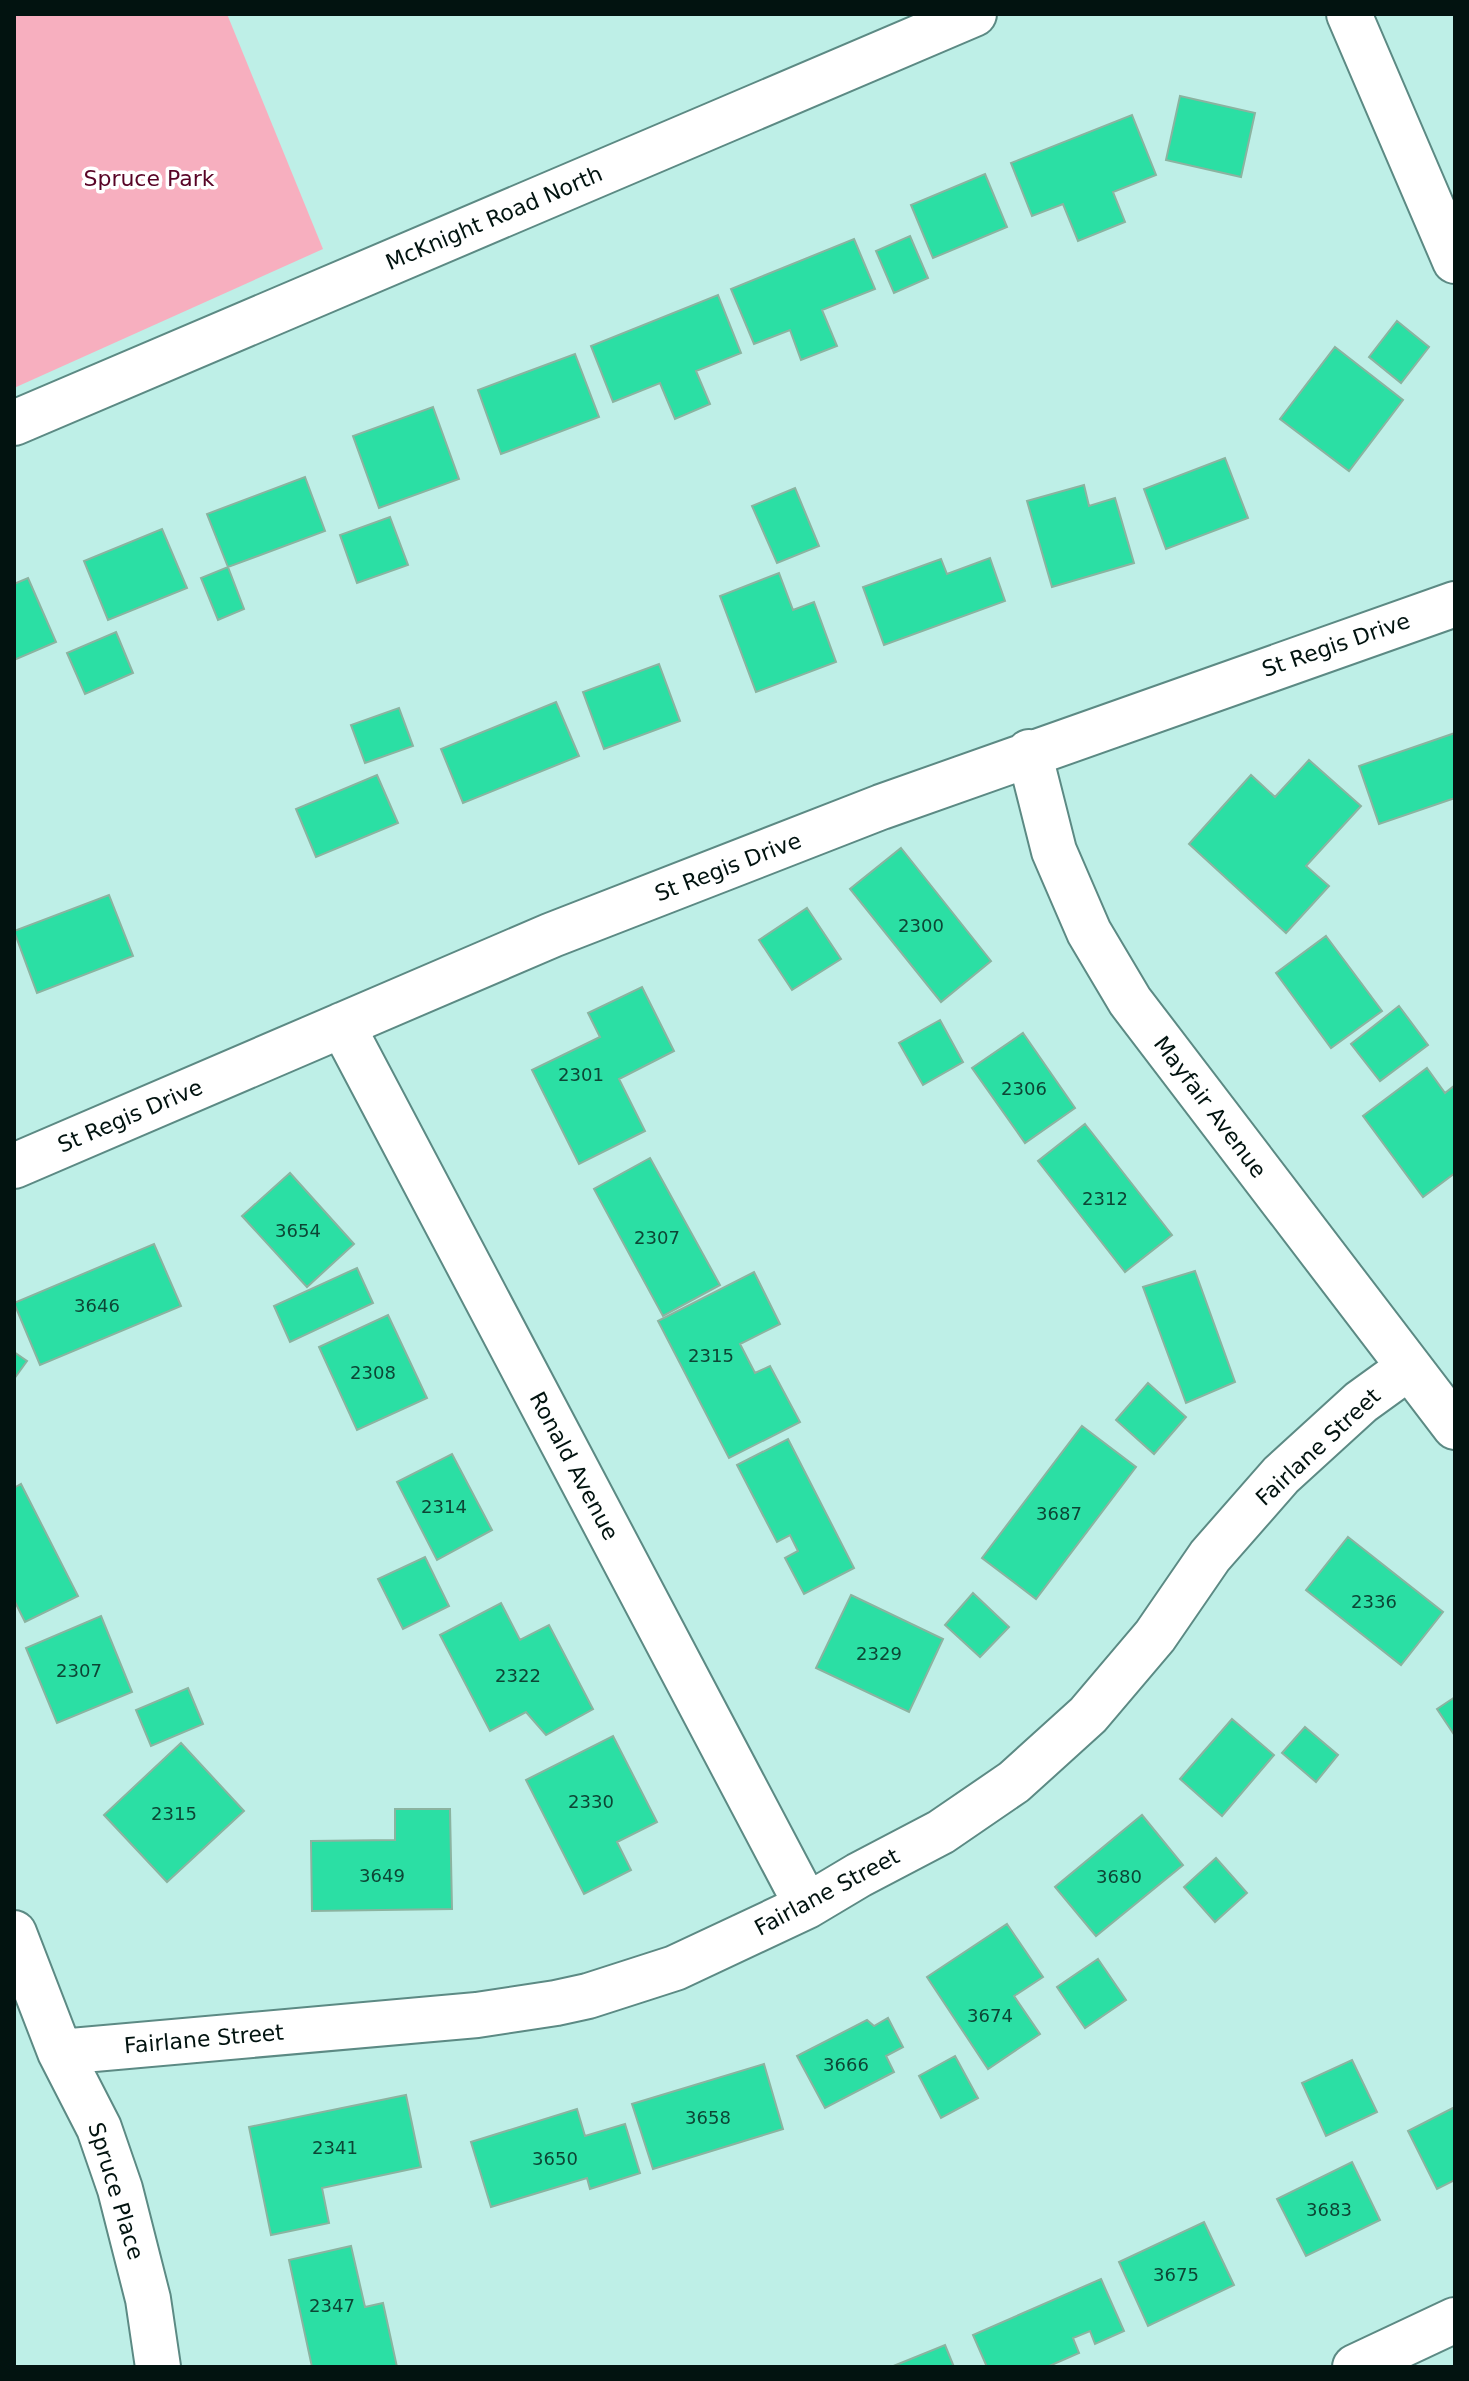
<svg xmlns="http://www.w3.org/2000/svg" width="1469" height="2381" font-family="'DejaVu Sans',sans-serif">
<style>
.green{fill:#f7afbf}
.building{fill:#2bdfa4;stroke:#8bb3a0;stroke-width:2}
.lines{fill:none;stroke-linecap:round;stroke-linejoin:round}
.street-casing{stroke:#5c8a84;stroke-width:48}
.secondary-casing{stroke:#5c8a84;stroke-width:48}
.street{stroke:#fff;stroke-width:44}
.secondary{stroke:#fff;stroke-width:44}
.labels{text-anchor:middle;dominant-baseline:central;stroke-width:7;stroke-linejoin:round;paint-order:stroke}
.number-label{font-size:18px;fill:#0c4635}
.park-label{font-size:22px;fill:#580426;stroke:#fff}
.street-label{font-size:22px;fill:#021310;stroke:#fff}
</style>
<rect width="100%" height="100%" fill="#beefe7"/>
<path class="green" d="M14,14H227L323,249L14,388Z"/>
<path class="building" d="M1180,96L1255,113L1241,177L1166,160Z
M1132,115L1156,175L1113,192L1125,222L1078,241L1063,204L1032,216L1011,163Z
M985,174L1007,227L933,258L911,205Z
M910,236L928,278L894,293L876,251Z
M854,239L875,289L822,310L837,346L801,360L790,330L754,344L731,289Z
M718,295L741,353L696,371L710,404L675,419L660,383L613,402L591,346Z
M1397,321L1429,347L1401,383L1369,357Z
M1335,347L1403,400L1349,471L1280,419Z
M575,354L599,417L501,454L478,390Z
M433,407L459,479L379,508L353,436Z
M1225,458L1248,518L1166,549L1144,489Z
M305,477L325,531L228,567L207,514Z
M1084,485L1089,506L1115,498L1134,563L1052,587L1027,501Z
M795,488L819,546L777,563L752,506Z
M390,517L408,565L357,583L340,535Z
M162,529L187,588L108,620L84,561Z
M990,558L1005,601L884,645L863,587L941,559L947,574Z
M228,567L244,609L218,620L201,578Z
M779,573L793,610L814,602L836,662L756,692L720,596Z
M28,578L56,642L14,660V584Z
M116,632L133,673L85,694L67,653Z
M659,664L680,721L604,749L583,692Z
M556,702L579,756L463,803L441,749Z
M399,708L413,746L365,763L351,725Z
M1455,733V798L1379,824L1359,766Z
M1309,760L1361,806L1306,866L1329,886L1286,933L1189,844L1251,775L1275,797Z
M377,775L398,823L316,857L296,809Z
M901,848L991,961L941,1002L850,889Z
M109,895L133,956L37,993L14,931Z
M807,908L841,959L792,990L759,940Z
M1326,936L1382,1011L1331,1048L1276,973Z
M642,987L674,1051L619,1079L645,1131L579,1164L532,1070L600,1037L588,1013Z
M1399,1006L1428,1045L1380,1081L1351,1044Z
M940,1020L963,1062L923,1085L899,1043Z
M1023,1033L1075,1108L1025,1143L972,1068Z
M1427,1068L1445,1093L1455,1085V1173L1423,1197L1363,1116Z
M1085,1124L1172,1235L1125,1272L1038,1161Z
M650,1158L720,1285L663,1316L594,1189Z
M290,1173L354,1244L307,1287L242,1216Z
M154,1244L181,1306L40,1365L14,1303Z
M357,1268L373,1303L290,1342L274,1306Z
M1195,1271L1235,1382L1186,1403L1143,1287Z
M754,1272L780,1324L740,1344L755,1373L770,1366L800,1422L729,1458L658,1321Z
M388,1315L427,1398L357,1430L319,1347Z
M14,1352L27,1361L14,1379Z
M1148,1383L1186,1417L1154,1454L1116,1420Z
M1082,1426L1136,1467L1036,1599L982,1558Z
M788,1439L854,1568L804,1594L785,1558L798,1551L790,1535L777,1542L737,1465Z
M452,1454L492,1530L437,1560L397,1482Z
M21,1484L78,1596L25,1622L14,1600V1488Z
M1348,1537L1443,1612L1401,1665L1306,1590Z
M425,1557L449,1606L403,1629L378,1579Z
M973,1593L1009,1627L980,1657L945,1625Z
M851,1595L943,1639L909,1712L816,1668Z
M501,1603L520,1640L549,1625L593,1709L546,1735L526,1712L490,1731L440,1635Z
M101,1616L132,1692L57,1723L26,1648Z
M188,1688L203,1724L151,1746L136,1710Z
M1455,1697V1736L1437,1709Z
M1232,1719L1274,1755L1222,1816L1180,1779Z
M1305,1727L1338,1755L1316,1782L1282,1753Z
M613,1736L657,1822L617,1842L631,1870L584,1894L526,1780Z
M181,1743L244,1811L167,1882L104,1815Z
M395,1809H450L452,1909L312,1911L311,1841L395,1840Z
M1142,1815L1183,1865L1096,1936L1055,1887Z
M1216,1858L1247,1893L1215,1922L1184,1887Z
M1007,1924L1043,1977L1014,1996L1040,2034L988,2069L927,1977Z
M1098,1959L1126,2000L1085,2028L1057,1987Z
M888,2018L903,2047L886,2056L894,2072L825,2108L797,2056L867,2020L874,2026Z
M955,2056L978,2098L941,2118L919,2076Z
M1352,2060L1377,2112L1326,2136L1302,2083Z
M764,2064L783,2129L653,2169L632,2104Z
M406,2095L421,2167L322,2188L329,2223L271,2235L249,2127Z
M1455,2107V2180L1437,2189L1408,2131Z
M577,2109L585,2136L625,2124L640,2173L590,2189L587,2178L491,2207L471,2142Z
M1352,2162L1380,2220L1306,2256L1277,2199Z
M1204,2222L1234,2285L1148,2326L1119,2262Z
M351,2246L365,2307L383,2303L397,2367H312L289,2260Z
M1101,2279L1124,2331L1095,2344L1090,2331L1073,2338L1079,2353L1047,2367H987L973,2335Z
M945,2345L954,2367H891Z"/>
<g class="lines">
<defs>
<path id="street" d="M1349,14L1455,261
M1029,752L1054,851L1089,932L1130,1001L1455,1427
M342,1025L807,1906
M14,1166L552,935L881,807L1455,604
M14,1933L60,2052L99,2128L120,2189L148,2299L158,2367
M60,2052L477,2015L556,2003L588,1996L675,1968L807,1906L859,1875L941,1832L1014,1782L1088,1715L1155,1636L1210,1556L1281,1475L1361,1402L1408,1368
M1355,2367L1455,2320"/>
<path id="secondary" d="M14,423L974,14"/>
</defs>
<use href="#street" class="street-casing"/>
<use href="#secondary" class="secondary-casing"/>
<use href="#street" class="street"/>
<use href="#secondary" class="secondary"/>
</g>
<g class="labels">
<g class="number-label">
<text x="921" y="925">2300</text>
<text x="581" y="1074">2301</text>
<text x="1024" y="1088">2306</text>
<text x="1105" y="1198">2312</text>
<text x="298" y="1230">3654</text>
<text x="657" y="1237">2307</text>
<text x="97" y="1305">3646</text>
<text x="711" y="1355">2315</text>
<text x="373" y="1372">2308</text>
<text x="444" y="1506">2314</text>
<text x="1059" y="1513">3687</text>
<text x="1374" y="1601">2336</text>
<text x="879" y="1653">2329</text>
<text x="79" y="1670">2307</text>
<text x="518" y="1675">2322</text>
<text x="591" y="1801">2330</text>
<text x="174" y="1813">2315</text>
<text x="382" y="1875">3649</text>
<text x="1119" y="1876">3680</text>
<text x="990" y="2015">3674</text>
<text x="846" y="2064">3666</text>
<text x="708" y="2117">3658</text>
<text x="335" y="2147">2341</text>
<text x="555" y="2158">3650</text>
<text x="1329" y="2209">3683</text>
<text x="1176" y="2274">3675</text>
<text x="332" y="2305">2347</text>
</g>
<g class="park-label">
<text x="149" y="178">Spruce Park</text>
</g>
<g class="street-label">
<text transform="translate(494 218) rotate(-23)">McKnight Road North</text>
<text transform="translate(1336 645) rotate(-19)">St Regis Drive</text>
<text transform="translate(728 867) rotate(-21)">St Regis Drive</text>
<text transform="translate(1210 1107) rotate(53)">Mayfair Avenue</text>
<text transform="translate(130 1116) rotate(-23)">St Regis Drive</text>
<text transform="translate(1318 1447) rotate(-43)">Fairlane Street</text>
<text transform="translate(574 1466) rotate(62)">Ronald Avenue</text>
<text transform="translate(827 1892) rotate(-28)">Fairlane Street</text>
<text transform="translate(204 2039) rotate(-5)">Fairlane Street</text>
<text transform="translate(116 2191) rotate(73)">Spruce Place</text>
</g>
</g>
<rect width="1469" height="2381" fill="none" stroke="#021310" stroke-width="32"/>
</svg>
